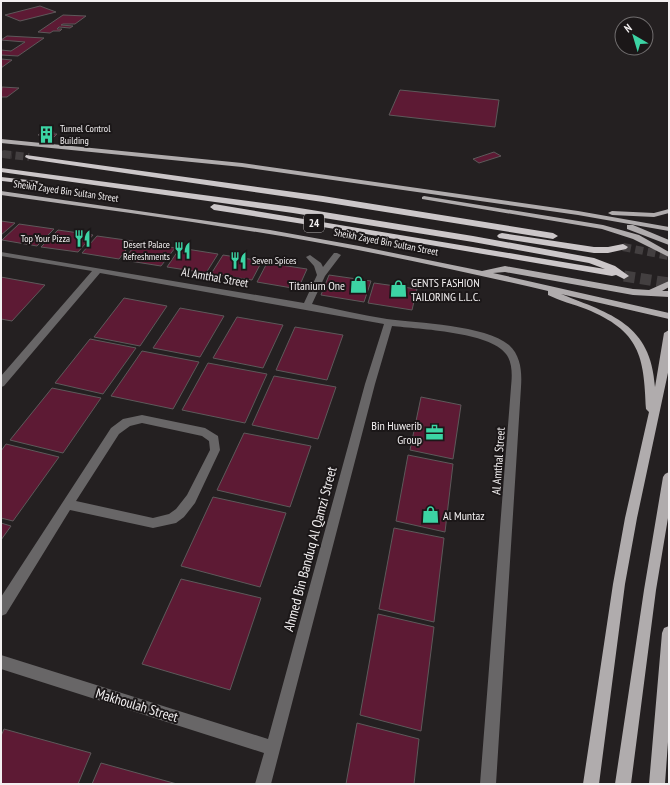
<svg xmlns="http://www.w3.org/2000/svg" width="670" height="785" font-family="'PT Sans Narrow',sans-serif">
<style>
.building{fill:#5d1a34;stroke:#5d595a}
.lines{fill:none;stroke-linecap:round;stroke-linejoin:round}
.highway-tunnel-far2{stroke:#433f40;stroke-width:7;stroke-dasharray:7 3.5;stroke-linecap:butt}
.highway-tunnel-far1{stroke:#433f40;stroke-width:8;stroke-dasharray:8 4.5;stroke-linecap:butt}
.highway-tunnel{stroke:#433f40;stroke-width:11;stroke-dasharray:11 5.5;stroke-linecap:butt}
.minor{fill:#686667;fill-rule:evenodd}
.major{fill:#b0acad;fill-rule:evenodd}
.highway{fill:#ccc7c9;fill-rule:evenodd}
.labels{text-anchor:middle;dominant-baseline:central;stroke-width:4;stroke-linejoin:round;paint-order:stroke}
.far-poi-label{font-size:10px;fill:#f3f0f1;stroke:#1b1718;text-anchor:start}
.far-street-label{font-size:10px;fill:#f3f0f1;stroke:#1b1718}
.shield{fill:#1b1718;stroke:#b2afb0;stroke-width:1}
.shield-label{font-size:11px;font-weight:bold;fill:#f3f0f1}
.street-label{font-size:12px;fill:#f3f0f1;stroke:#1b1718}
.poi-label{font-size:12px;fill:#f3f0f1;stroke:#1b1718;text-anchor:start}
.near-street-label{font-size:14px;fill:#f3f0f1;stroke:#1b1718}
</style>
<rect width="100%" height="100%" fill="#242021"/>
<path class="building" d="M40,6L56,12L20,21L5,15Z
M63,15L86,16L75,24H63L61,25L73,26L70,28L59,27L57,29H62L60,31H53L50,33L38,32Z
M7,36L44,38L18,56L1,55V50L11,51L25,42L1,40Z
M1,59L12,60L1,68Z
M2,87L19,88L7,97H1Z
M400,90L499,100L495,127L389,115Z
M43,131L54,132L53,134H57L54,137L38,135Z
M494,152L501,156L479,163L473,159Z
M1,221L15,223L1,235Z
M19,224L54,229L37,246L2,240Z
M58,230L93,235L78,252L41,247Z
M97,236L133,241L119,259L82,253Z
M138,242L175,248L161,266L123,260Z
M180,248L218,254L206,273L167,267Z
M223,255L262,261L252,280L211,274Z
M267,263L307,269L298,289L257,282Z
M329,275L371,281L364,302L321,295Z
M1,277L45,285L12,321L1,319Z
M374,283L417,289L412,310L368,303Z
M124,298L167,306L140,346L94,337Z
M180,308L224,316L200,357L153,348Z
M237,317L283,325L263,368L213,358Z
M295,327L343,335L327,380L276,370Z
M90,339L136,348L103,394L55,383Z
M142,351L199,362L173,409L111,396Z
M208,363L267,374L245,423L182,410Z
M274,376L336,387L318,439L252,425Z
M52,388L101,398L63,453L10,440Z
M421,397L461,405L453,459L410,450Z
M244,433L311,446L290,507L217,490Z
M6,444L59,457L13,521L1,518V451Z
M408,455L453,464L445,532L396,521Z
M213,497L286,513L260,587L181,566Z
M1,523L11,526L1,540Z
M394,528L444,538L434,622L379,609Z
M181,579L261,598L230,690L142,664Z
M378,614L434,627L421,731L360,715Z
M357,723L419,739L414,784H346Z
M4,729L91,753L78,784H1V736Z
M101,763L177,784H92Z"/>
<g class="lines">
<path class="highway-tunnel-far2" d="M1,154L12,155"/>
<path class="highway-tunnel-far1" d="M3,154L29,157
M623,247L669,256"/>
<path class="highway-tunnel" d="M624,276L669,283"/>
<path class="minor" d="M1,252L304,303L317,275L314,266L306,257L310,255L321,263L323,267L334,253H337L341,255L325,276L312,304C337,309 362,315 387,319C418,323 485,325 509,345C521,356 522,372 521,387L496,784H480L511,387C512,377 513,363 506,354C490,332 419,329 392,326L375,384L271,784H255L264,753L1,669V655L268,739L365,384L384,324L100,273L4,386L1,387V376L92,271L1,256Z
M142,415L205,428L218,436L220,450L195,503L184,517L176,523L153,528L70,510L6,614L1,616V597L111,428L123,419ZM142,423L202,436L209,441L210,450L187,495L176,509L169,514L153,518L76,501L119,434L130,426Z"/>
<path class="major" d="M1,139L242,163L578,211L669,227V231L578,215L242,167L1,143Z
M1,191L270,230L359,246L482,271L505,266L633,289L649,290L669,281V287L662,291H669V297L633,295L505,272L493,273L669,313V319L561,294C611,314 651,324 655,387L664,333L669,330V368L637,518L625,584L599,784H583L613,584L625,518L649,412L646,409C644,356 640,331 586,309C573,304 560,301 548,295V291C470,273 393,256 315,242C210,223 106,210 1,195Z
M424,196L603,225L639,235L669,252V257L633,239L602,229L422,199V197Z
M669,209V213L654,217L612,215L608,213L612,211L654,213Z
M627,225H633L669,240V245L627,229Z
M669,472V512L656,590L631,784H615L644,590L663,477L665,474Z
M669,626V728L665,784H649L662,633L664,628Z"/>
<path class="highway" d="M26,155L323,196L553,233L558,236L553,239L323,202L29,159L25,157Z
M1,168L293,207L473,236L594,258L615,266L629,276L624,279L616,275L612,276L348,231L214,210L210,207L214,204L605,269L589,263L473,242L293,213L1,172Z
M1,177L37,181L41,183L37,185L2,181Z
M502,233L594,247H608L623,244L628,247L626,249L608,253H594L499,238L497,236L499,234Z"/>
</g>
<defs>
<symbol id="building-bare" viewBox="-9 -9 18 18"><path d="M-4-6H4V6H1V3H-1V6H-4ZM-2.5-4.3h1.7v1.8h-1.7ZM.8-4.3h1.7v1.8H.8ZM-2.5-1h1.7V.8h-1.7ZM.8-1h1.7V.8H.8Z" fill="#3cd4a4" stroke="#1b1718" stroke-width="2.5" paint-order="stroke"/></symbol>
<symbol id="restaurant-bare" viewBox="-9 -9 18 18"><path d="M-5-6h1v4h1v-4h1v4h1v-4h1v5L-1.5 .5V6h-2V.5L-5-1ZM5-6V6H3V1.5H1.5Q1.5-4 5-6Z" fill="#3cd4a4" stroke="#1b1718" stroke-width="2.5" paint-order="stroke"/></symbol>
<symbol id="shop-bare" viewBox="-9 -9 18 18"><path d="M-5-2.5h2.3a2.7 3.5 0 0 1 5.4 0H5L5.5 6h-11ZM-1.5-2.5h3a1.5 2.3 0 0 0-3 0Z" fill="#3cd4a4" stroke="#1b1718" stroke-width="2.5" paint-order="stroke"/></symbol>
<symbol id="office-bare" viewBox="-9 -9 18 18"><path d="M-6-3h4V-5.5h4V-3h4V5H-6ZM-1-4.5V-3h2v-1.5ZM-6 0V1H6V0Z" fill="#3cd4a4" stroke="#1b1718" stroke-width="2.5" paint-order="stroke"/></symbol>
</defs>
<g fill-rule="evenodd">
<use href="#building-bare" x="34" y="122" width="25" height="25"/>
<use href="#restaurant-bare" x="70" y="226" width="25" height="25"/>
<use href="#restaurant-bare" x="170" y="238" width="25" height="25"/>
<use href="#restaurant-bare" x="226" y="248" width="25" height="25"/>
<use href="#shop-bare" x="346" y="272" width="25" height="25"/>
<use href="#shop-bare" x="386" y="276" width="25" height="25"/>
<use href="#office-bare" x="422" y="420" width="25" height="25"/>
<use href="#shop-bare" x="418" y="502" width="25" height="25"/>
</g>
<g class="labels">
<g class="far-poi-label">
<text x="60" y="128">Tunnel Control<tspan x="60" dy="12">Building</tspan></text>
<text x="70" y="238" text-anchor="end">Top Your Pizza</text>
<text x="170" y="244" text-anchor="end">Desert Palace<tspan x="170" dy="12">Refreshments</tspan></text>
<text x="252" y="260">Seven Spices</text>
</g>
<g class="far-street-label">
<text transform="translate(66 191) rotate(8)">Sheikh Zayed Bin Sultan Street</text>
<text transform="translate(386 242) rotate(11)">Sheikh Zayed Bin Sultan Street</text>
</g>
<rect class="shield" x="304" y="214" width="20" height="18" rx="3"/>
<g class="shield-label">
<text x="314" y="223">24</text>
</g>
<g class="street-label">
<text transform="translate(215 277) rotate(10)">Al Amthal Street</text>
<text transform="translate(498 461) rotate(-86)">Al Amthal Street</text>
</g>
<g class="poi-label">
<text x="411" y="282">GENTS FASHION<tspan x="411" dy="14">TAILORING L.L.C.</tspan></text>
<text x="345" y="285" text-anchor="end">Titanium One</text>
<text x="422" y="425" text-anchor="end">Bin Huwerib<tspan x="422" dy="14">Group</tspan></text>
<text x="443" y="515">Al Muntaz</text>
</g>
<g class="near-street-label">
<text transform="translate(310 549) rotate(-75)">Ahmed Bin Banduq Al Qamzi Street</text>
<text transform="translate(137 705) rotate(17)">Makhoulah Street</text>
</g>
</g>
<rect width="670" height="785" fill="none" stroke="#f3f0f1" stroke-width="4"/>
<g transform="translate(634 36) rotate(322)"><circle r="19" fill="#1b1718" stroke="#716e6f"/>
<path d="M0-3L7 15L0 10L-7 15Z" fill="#3cd4a4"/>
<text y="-6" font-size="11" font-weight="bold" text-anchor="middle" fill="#f3f0f1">N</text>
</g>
</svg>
